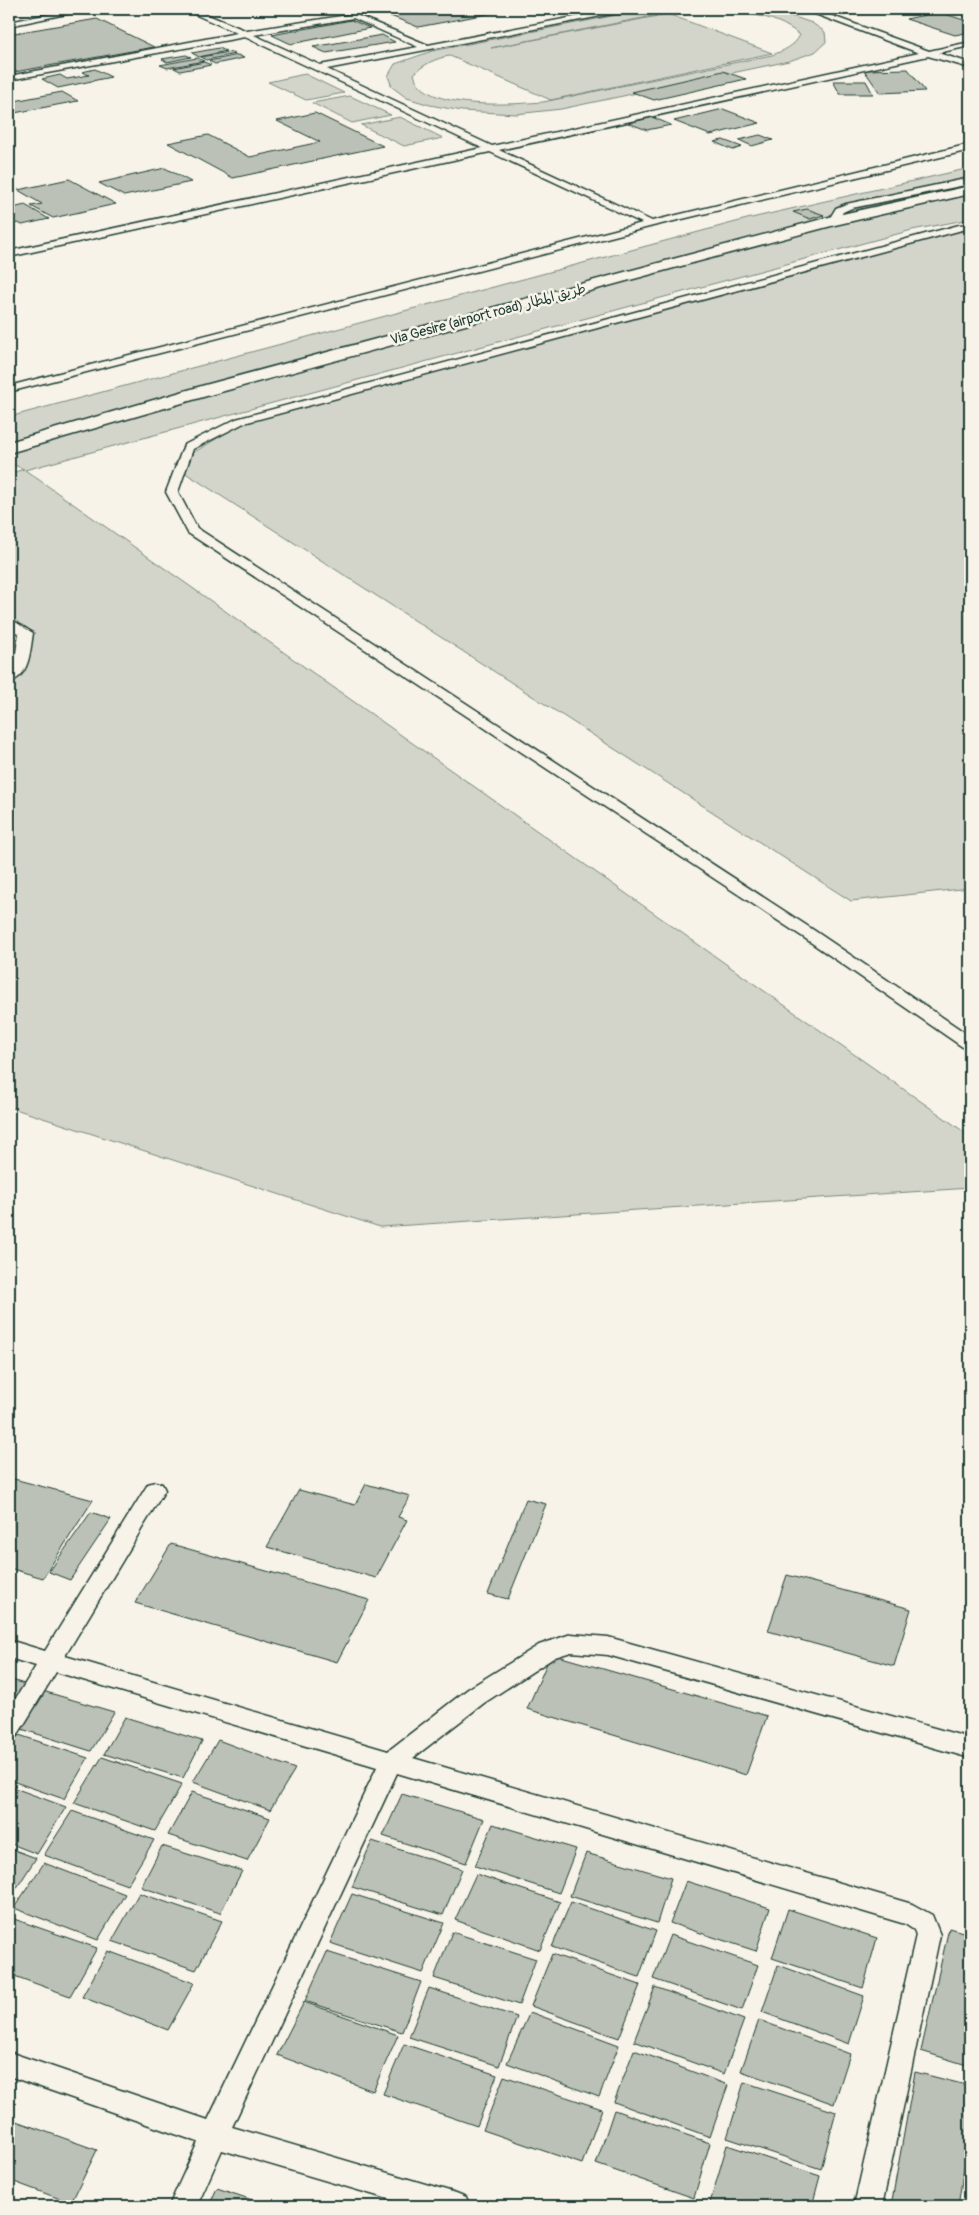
<svg xmlns="http://www.w3.org/2000/svg" width="979" height="2215" font-family="Pangolin,'Playpen Sans Arabic',sans-serif">
<style>
.green{fill:#d3d5ca;stroke:#79897f;fill-rule:evenodd}
.building{fill:#bbc1b6;stroke:#1f3d34}
.lines{fill:none;stroke-linecap:round;stroke-linejoin:round}
.service-casing{stroke:#1f3d34;stroke-width:3}
.secondary-casing{stroke:#1f3d34;stroke-width:3}
.service{fill:#f7f3e8;fill-rule:evenodd}
.secondary{fill:#f7f3e8;fill-rule:evenodd}
.labels{text-anchor:middle;dominant-baseline:central;stroke-width:5;stroke-linejoin:round;paint-order:stroke}
.far-street-label{font-size:14px;fill:#1f3d34;stroke:#f7f3e8}
</style>
<rect width="100%" height="100%" fill="#f7f3e8"/>
<filter id="ink" filterUnits="userSpaceOnUse"><feTurbulence type="fractalNoise" baseFrequency=".02" numOctaves="2"/><feDisplacementMap in="SourceGraphic" scale="10" xChannelSelector="R" yChannelSelector="G"/><feConvolveMatrix kernelMatrix="1 2 1 2 8 2 1 2 1" color-interpolation-filters="sRGB"/></filter>
<g filter="url(#ink)">
<path class="green" d="M648,9H771L812,23L825,32L826,42L815,52L789,61L561,109L516,114L462,111L430,105L407,98L392,87L388,76L395,64L432,51ZM703,11C737,12 772,12 800,35C795,46 783,51 772,55L543,102C514,104 422,112 414,74C424,64 436,58 450,56L551,100L772,53L668,14L491,48L668,13Z
M305,74L344,93L306,100L268,82Z
M350,96L391,115L352,123L312,103Z
M400,117L443,138L404,146L361,125Z
M970,168V219L912,230L25,470L970,1136V1188L380,1227L9,1107V474L24,469L9,463V417L747,219Z
M963,230L970,231V888L851,901L173,465L254,416Z"/>
<path class="building" d="M373,9H514L418,27Z
M939,12L970,22V32L955,35L906,19Z
M97,19L154,47L9,73V34Z
M351,20L370,28L291,44L272,35Z
M382,35L395,42L326,53L313,47Z
M219,48L226,51L199,57L192,53Z
M229,52L235,54L206,60L201,57Z
M186,55L191,57L167,62L162,59Z
M238,55L244,58L215,64L209,61Z
M197,58L204,61L167,68L160,65Z
M204,62L211,65L180,71L174,68Z
M95,69L111,77L58,88L42,79L60,75L67,79L89,75L82,72Z
M908,69L925,91L880,93L864,70Z
M723,71L746,79L654,100L632,92Z
M833,81H866L873,94H840Z
M62,92L78,101L9,114V102Z
M723,109L760,123L710,135L674,121Z
M315,113L383,146L233,178L168,143L208,135L250,157L320,142L277,121Z
M652,117L671,125L647,130L628,123Z
M760,135L773,140L752,146L739,140Z
M723,140L742,147L733,150L714,142Z
M165,168L191,182L124,196L99,183Z
M69,179L116,204L53,218L31,206L42,204L18,190Z
M25,205L49,219L22,225L18,223L9,225V209Z
M807,209L824,215L810,219L793,212Z
M14,1479L93,1500L43,1578L9,1568V1487Z
M366,1484L410,1496L398,1517L407,1520L376,1578L267,1547L299,1490L355,1505Z
M526,1499L546,1504L508,1599L488,1594Z
M91,1512L111,1519L70,1580L49,1572Z
M171,1544L369,1600L337,1662L135,1603Z
M787,1575L911,1609L894,1666L768,1631Z
M551,1654L767,1716L746,1775L527,1709Z
M9,1679L27,1685L9,1713Z
M36,1689L114,1712L91,1751L12,1726Z
M125,1717L202,1741L183,1778L104,1754Z
M16,1734L88,1758L64,1799L9,1780V1745Z
M218,1740L295,1769L270,1810L193,1782Z
M102,1757L182,1784L155,1831L74,1803Z
M9,1786L66,1807L37,1854L9,1843Z
M192,1792L270,1818L247,1861L168,1835Z
M402,1794L484,1819L466,1863L383,1836Z
M72,1811L154,1840L127,1885L44,1855Z
M493,1824L576,1849L559,1893L475,1866Z
M372,1841L462,1869L443,1915L352,1887Z
M162,1846L242,1871L220,1913L141,1887Z
M9,1848L36,1858L9,1900Z
M586,1853L671,1878L657,1923L570,1896Z
M44,1863L125,1894L98,1940L14,1908Z
M476,1874L560,1902L540,1950L455,1920Z
M686,1881L770,1908L756,1951L670,1923Z
M139,1893L222,1921L196,1970L112,1941Z
M352,1894L444,1923L423,1973L330,1943Z
M571,1902L656,1931L639,1977L552,1947Z
M788,1909L877,1938L863,1988L772,1958Z
M14,1919L97,1948L70,1996L9,1974V1927Z
M949,1928L970,1934V2066L921,2051Z
M452,1932L536,1959L519,2005L434,1978Z
M670,1935L758,1965L742,2010L653,1979Z
M108,1951L194,1983L168,2030L82,1997Z
M327,1952L421,1982L402,2032L305,2001Z
M552,1954L640,1985L619,2038L531,2006Z
M778,1965L864,1996L849,2044L762,2012Z
M655,1987L744,2020L724,2074L634,2041Z
M429,1988L517,2017L499,2066L409,2037Z
M304,2002L398,2035L373,2091L277,2055Z
M530,2012L619,2045L599,2097L507,2063Z
M759,2020L850,2054L834,2104L741,2071Z
M404,2044L497,2075L477,2126L383,2094Z
M634,2050L728,2085L710,2137L614,2102Z
M915,2072L970,2086V2129L958,2206H891Z
M504,2076L602,2109L582,2164L483,2130Z
M744,2082L836,2112L821,2169L727,2138Z
M614,2110L710,2143L694,2198L596,2164Z
M16,2121L97,2150L71,2203L9,2180V2134Z
M727,2145L820,2176L812,2206H719L710,2203Z
M217,2188L270,2206H209Z
M9,2200L27,2206H9Z"/>
<g class="lines">
<defs>
<path id="service" d="M75,9H90L9,26V22Z
M183,9H193L247,31L354,14L428,45L616,9H631L627,11L327,69L492,146L919,53L802,9H813L929,51L970,42V46L938,53L970,63V68L928,56L499,150L652,221L970,144V150L653,226L9,392V386L642,223L490,152L9,257V251L482,148L245,37L9,80V76L237,33ZM353,18L418,47L320,65L254,35Z
M970,178V184L852,208L843,212L836,223H830L828,221L836,208L846,204Z
M970,224V230H962L244,423L193,449L178,492L197,528L815,931L970,1036V1049L964,1048L803,937L188,533L166,492L184,445L236,419L959,225Z
M9,618L33,633C30,650 30,677 9,682V670L14,664L19,634L9,628Z
M155,1482L162,1484L165,1490L65,1656L388,1751L468,1689L539,1645L571,1634L608,1637L970,1738V1758L608,1655L571,1652L555,1657L484,1703L413,1758L912,1904L932,1915L940,1935L882,2206H854L916,1935L914,1930L905,1924L397,1773L232,2127L456,2193L466,2197L470,2206H412L222,2150L197,2206H169L198,2142L9,2076V2052L208,2120L377,1767L56,1672L17,1736L9,1738V1709L36,1666L9,1658V1640L45,1651L148,1484Z"/>
<path id="secondary" d="M970,186V194L835,225L685,265L217,393L9,453V442L205,385L673,259L833,216Z"/>
</defs>
<use href="#service" class="service-casing"/>
<use href="#secondary" class="secondary-casing"/>
<use href="#service" class="service"/>
<use href="#secondary" class="secondary"/>
</g>
</g>
<g class="labels">
<g class="far-street-label">
<text transform="translate(488 314) rotate(-15)">Via Gesire (airport road) طريق المطار</text>
</g>
</g>
<rect width="979" height="2215" fill="none" stroke="#f7f3e8" stroke-width="30"/>
<rect x="15" y="15" width="949" height="2185" fill="none" stroke="#1f3d34" stroke-width="2" filter="url(#ink)"/>
</svg>
